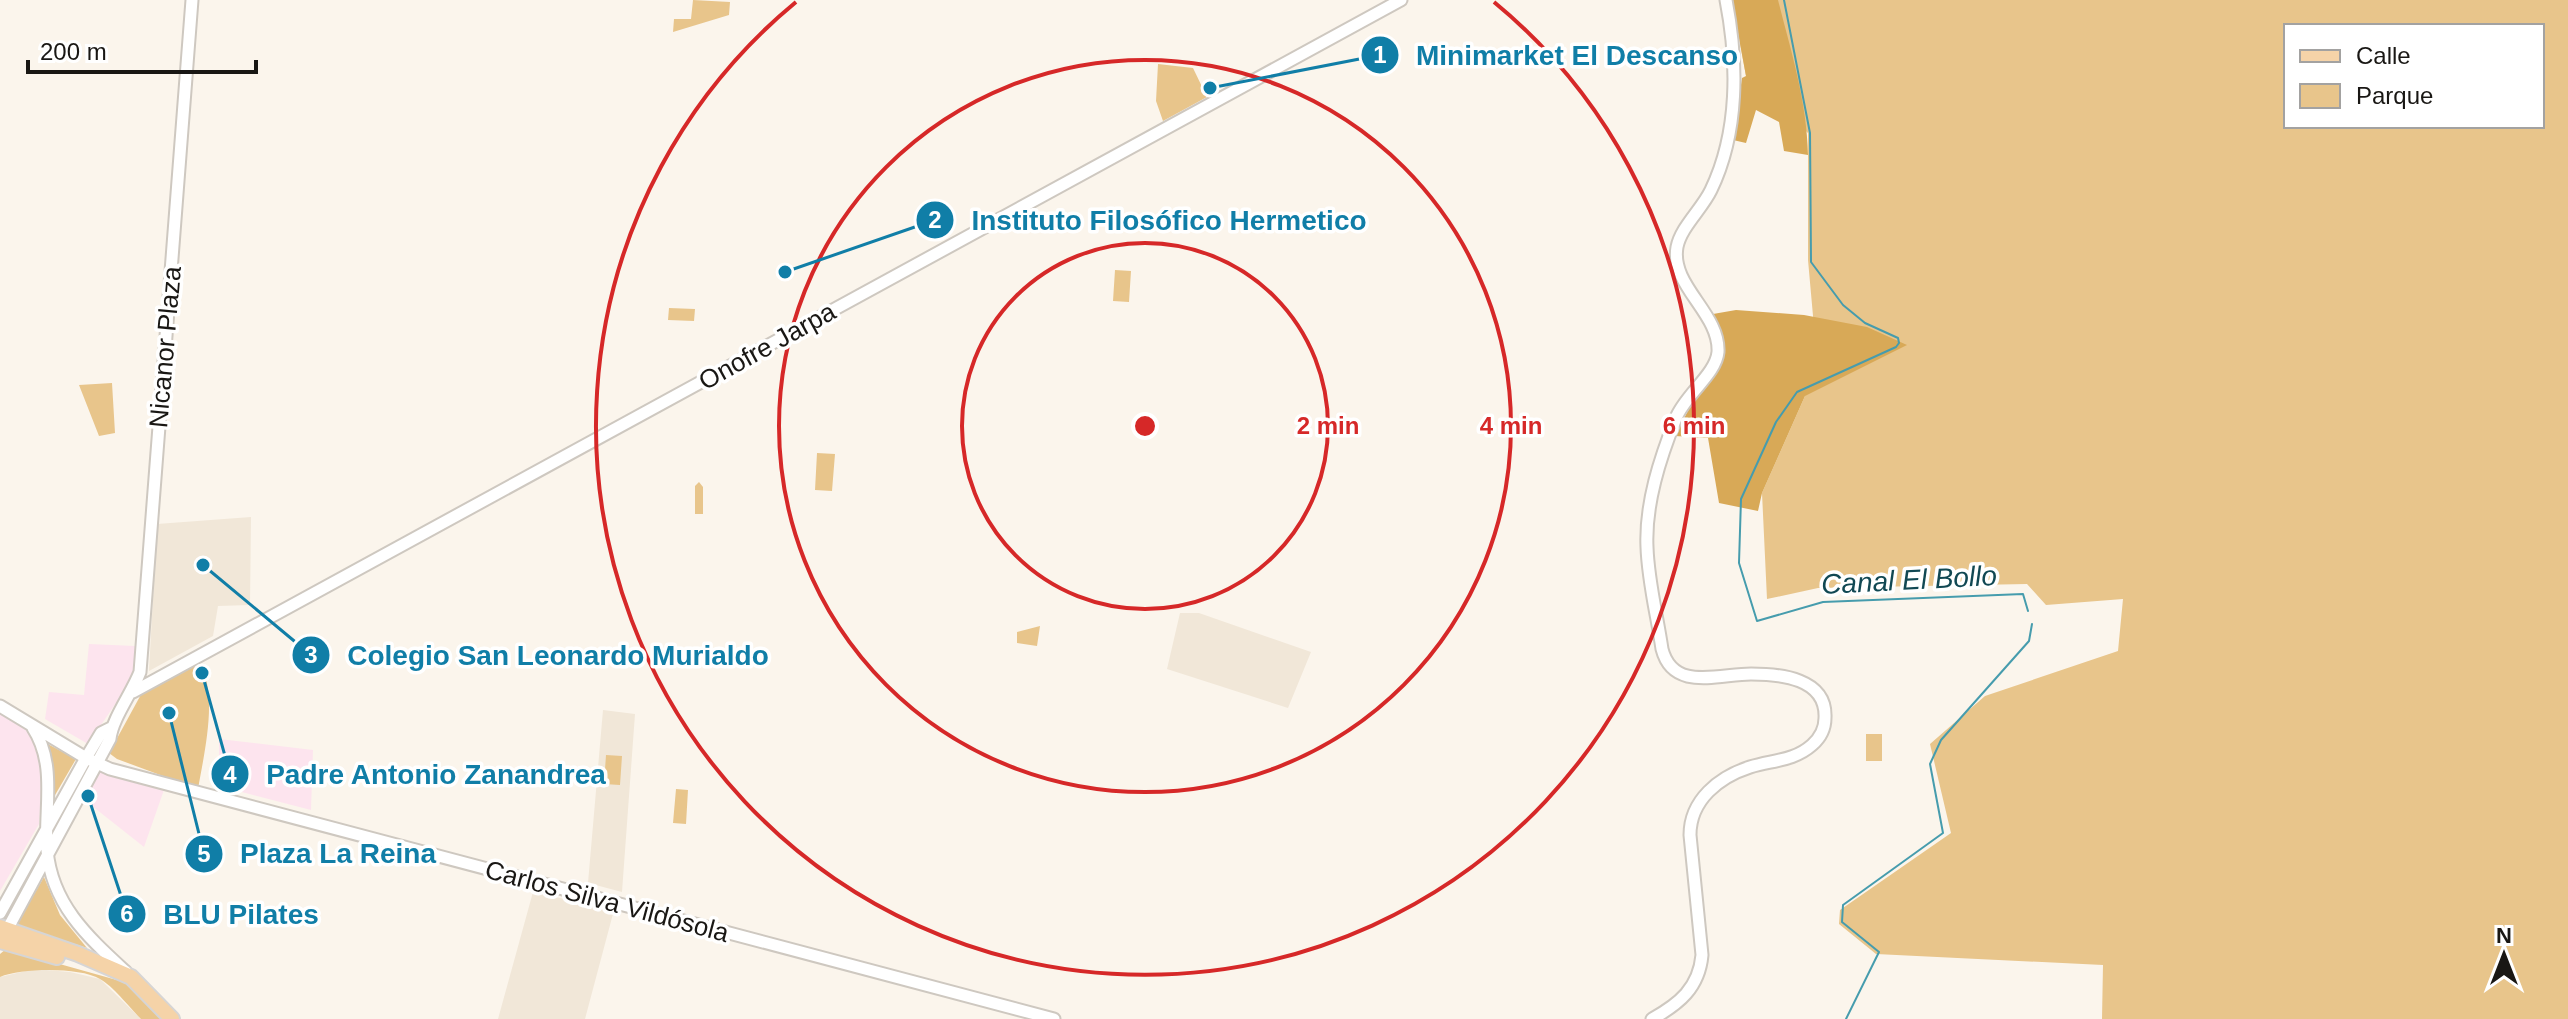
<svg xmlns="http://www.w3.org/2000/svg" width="2568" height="1019" font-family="Arial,sans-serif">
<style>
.commercial{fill:#fde4ee}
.built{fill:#f1e7d8}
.green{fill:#e8c58b;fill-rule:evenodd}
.forest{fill:#d8a957}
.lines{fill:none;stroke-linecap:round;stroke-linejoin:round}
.stream{stroke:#469cad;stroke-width:2}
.tertiary-casing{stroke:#cec8c0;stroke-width:15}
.primary-casing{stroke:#d6d5d5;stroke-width:18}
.tertiary{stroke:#fff;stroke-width:11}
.primary{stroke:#f5d3a8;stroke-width:14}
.ring{fill:none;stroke:#d62828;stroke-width:4}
.labels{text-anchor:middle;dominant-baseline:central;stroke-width:7;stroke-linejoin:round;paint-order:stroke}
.street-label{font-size:26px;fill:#191714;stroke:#fff}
.water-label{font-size:28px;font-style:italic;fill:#114853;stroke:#fff}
.centre{fill:#d62828;stroke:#fff;stroke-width:4}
.ring-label{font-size:24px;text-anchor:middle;font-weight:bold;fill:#d62828;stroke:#fff;stroke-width:7;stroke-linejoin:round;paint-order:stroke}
.leader{fill:none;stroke:#107ea7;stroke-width:3}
.callout-dot{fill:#107ea7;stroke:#fff;stroke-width:3}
.mark-label{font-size:24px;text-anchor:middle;font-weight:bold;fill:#fff}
.callout-label{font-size:28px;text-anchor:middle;font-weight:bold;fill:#107ea7;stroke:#fff;stroke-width:7;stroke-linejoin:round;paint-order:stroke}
</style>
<rect width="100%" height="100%" fill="#fbf5ec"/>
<path class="commercial" d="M89,644L135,646L133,678L88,744L45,719L49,692L84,695Z
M0,709L27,726L37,744L43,766L39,824L0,891Z
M219,739L313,750L311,810L219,786Z
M98,769L165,787L144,847L82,798Z"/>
<path class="built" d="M251,517L250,605L218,606L213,636L149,671L157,524Z
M1180,613H1199L1311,652L1288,708L1167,669Z
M603,710L635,714L622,892L588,883Z
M533,892L614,910L585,1019H498Z
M34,969L70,972L100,979L141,1019H0V977Z"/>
<path class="green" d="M693,0L730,2L729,15L673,32L674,19H691Z
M1732,0H2568V1019H2102L2103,965L1876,954L1839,924L1840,910L1951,833L1930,744L1985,696L2118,651L2123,599L2046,605L2027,584L1818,588L1767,599L1762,493L1805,396L1814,327L1808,260V133L1746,76ZM2286,26H2542V126H2286Z
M1158,64L1193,68L1207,97L1163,121L1156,101Z
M1115,270L1131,271L1129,302L1113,301Z
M669,308L695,309L694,321L668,320Z
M112,383L115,433L99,436L79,385Z
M817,453L835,454L832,491L815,490Z
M699,482L703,487V514H695V486Z
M1040,626L1037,646L1017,643V632Z
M199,663C219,692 204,754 198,789L117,759L109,753L144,689Z
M1866,734H1882V761H1866Z
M44,742L76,759L51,802Z
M606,755L622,756L620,785L604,784Z
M676,789L688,790L686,824L673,823Z
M44,877L60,915L87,948L16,925Z
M6,949L131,984L163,1019H141C130,1008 113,986 100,979C79,967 22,968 0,977V954Z"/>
<path class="forest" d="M1732,0H1778C1791,51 1807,102 1808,155L1784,151L1779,122L1756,110L1746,143L1733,140L1742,78L1746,76Z
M1736,310L1804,315L1867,327L1907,345L1805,396L1762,493L1758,511L1719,503L1708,438L1675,436L1721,346L1713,314Z"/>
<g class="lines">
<path class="stream" d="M1784,0L1810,133L1811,262L1843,305L1865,323L1898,338L1899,343L1896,347L1797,392L1776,422L1741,499L1739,563L1757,621L1823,602L2023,594L2028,611
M1846,1019L1879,952L1842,922L1843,905L1943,833L1930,764L1941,740L2029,641L2032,624"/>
<defs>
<path id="tertiary" d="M133,692L1401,0
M0,706L86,758L110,769L1054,1019
M33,728C57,765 44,808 47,850C52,905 88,937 126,972
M0,913L86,758L101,733L111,728
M7,930L110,739C112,719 132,693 140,672L192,0
M1652,1019C1679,1004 1699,988 1702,955L1690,835C1690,800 1719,777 1750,767C1773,760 1794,761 1812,745C1820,738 1825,728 1825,718C1827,678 1780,674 1751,674C1719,674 1673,692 1662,649C1657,615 1648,581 1647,547C1645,504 1660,458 1676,418C1685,395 1716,374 1718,352C1720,313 1670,286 1677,247C1681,227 1702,209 1711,190C1739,132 1738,62 1726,0"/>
<path id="primary" d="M0,927L78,954L131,977L172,1019
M0,941L57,957"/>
</defs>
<use href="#tertiary" class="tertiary-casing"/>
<use href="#primary" class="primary-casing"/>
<use href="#tertiary" class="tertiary"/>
<use href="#primary" class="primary"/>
</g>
<g class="ring">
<circle cx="1145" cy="426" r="183"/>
<circle cx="1145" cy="426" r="366"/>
<path d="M1494 2A549 549 0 1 1 796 2"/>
</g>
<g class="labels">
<g class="street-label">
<text transform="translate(767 346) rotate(-29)">Onofre Jarpa</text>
<text transform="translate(165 347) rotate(-85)">Nicanor Plaza</text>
<text transform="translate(607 901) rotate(15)">Carlos Silva Vildósola</text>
</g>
<g class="water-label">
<text transform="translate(1909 580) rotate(-3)">Canal El Bollo</text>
</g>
</g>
<circle cx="1145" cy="426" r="12" class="centre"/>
<g class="ring-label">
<text x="1328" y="434">2 min</text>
<text x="1511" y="434">4 min</text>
<text x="1694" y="434">6 min</text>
</g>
<path class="leader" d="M1210 88L1380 55M785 272L935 220M203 565L311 655M202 673L230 774M169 713L204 854M88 796L127 914"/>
<g class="callout-dot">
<circle cx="1210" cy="88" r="8"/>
<circle cx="785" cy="272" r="8"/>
<circle cx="203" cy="565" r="8"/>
<circle cx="202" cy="673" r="8"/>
<circle cx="169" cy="713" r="8"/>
<circle cx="88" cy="796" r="8"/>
<circle cx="1380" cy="55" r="20"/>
<circle cx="935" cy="220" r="20"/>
<circle cx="311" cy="655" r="20"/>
<circle cx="230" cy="774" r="20"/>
<circle cx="204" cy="854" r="20"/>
<circle cx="127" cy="914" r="20"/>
</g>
<g class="mark-label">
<text x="1380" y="63">1</text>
<text x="935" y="228">2</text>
<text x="311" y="663">3</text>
<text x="230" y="783">4</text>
<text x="204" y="862">5</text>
<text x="127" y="922">6</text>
</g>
<g class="callout-label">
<text x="1577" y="65">Minimarket El Descanso</text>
<text x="1169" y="230">Instituto Filosófico Hermetico</text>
<text x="558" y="665">Colegio San Leonardo Murialdo</text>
<text x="436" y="784">Padre Antonio Zanandrea</text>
<text x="338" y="863">Plaza La Reina</text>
<text x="241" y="924">BLU Pilates</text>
</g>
<rect x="2284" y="24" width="260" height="104" fill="#ffffff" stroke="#a3a2a1" stroke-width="2"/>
<rect x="2300" y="50" width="40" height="12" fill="#f5d3a8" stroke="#a3a2a1" stroke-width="2"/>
<text x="2356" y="64" font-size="24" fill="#191714">Calle</text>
<rect x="2300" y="84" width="40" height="24" fill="#e8c58b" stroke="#a3a2a1" stroke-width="2"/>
<text x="2356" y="104" font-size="24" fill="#191714">Parque</text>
<g transform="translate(2504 955)" stroke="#ffffff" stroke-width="6" paint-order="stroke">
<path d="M0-6L14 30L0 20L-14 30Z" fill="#191714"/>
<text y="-12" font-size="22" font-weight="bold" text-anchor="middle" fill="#191714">N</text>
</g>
<path d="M28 60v12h228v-12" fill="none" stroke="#191714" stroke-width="4"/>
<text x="40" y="60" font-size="24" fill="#191714" stroke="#ffffff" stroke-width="6" paint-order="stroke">200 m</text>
</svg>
